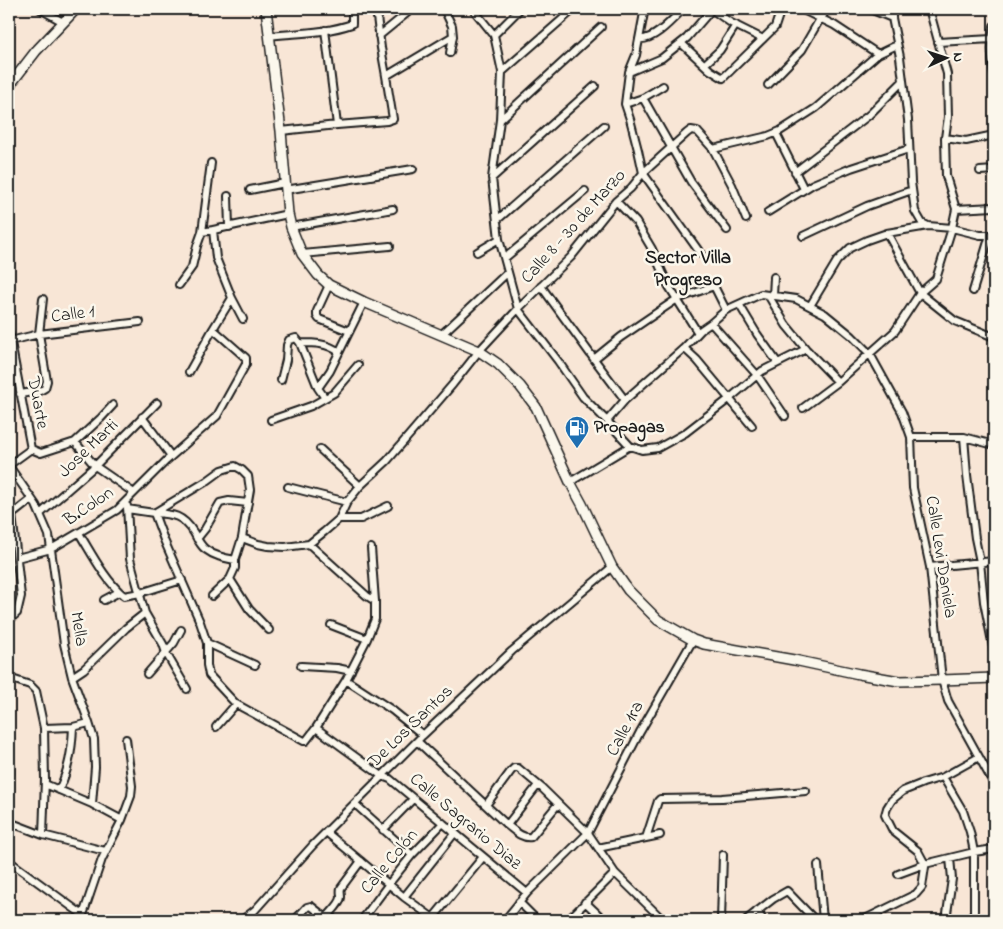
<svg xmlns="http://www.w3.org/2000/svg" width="1003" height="929" font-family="'Indie Flower',sans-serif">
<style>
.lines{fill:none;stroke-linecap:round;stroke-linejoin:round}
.street-casing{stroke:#1c1c1c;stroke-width:10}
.secondary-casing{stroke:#1c1c1c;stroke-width:12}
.street{stroke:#fbf7ec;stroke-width:6}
.secondary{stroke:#fbf7ec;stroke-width:9}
.labels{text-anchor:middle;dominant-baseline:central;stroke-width:5;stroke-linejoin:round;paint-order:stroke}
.street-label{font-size:18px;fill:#1c1c1c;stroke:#fbf7ec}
.poi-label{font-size:18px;font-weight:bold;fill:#1c1c1c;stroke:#fbf7ec;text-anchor:start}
.neighbourhood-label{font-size:19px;font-weight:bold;fill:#1c1c1c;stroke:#fbf7ec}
</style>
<rect width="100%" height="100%" fill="#f8e6d6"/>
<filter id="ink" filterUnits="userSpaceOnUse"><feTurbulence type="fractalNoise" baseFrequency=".02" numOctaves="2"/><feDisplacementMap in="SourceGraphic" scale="10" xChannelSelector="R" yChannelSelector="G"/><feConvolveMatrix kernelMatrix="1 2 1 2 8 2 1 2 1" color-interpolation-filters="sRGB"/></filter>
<g filter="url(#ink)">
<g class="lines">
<defs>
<path id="street" d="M40,9L63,22
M444,9L452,26L453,36L450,53
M473,9L494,35L502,72L500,120L492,178L499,239L518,309L558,361L583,397L607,421L630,446L642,450L658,448L685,433L729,399L762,371L806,349
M646,9L644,13L636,55L629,72L625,104L630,119L638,150L643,173L701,254
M711,9L731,23L763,39
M801,9L834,25L878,54
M870,9L892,18
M892,9V18L900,57L908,120L911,182L915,211L922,223L928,226L952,228L980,235H994
M994,26C991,41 991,58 994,73
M494,35L520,9
M269,36C297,33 326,33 352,24V9
M379,36L412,9
M639,39C654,41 673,19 683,9
M938,42L992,39
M681,43L710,70L723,78L775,27L781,9
M705,64L720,50L736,25
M502,72L574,9
M629,72L662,58L687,38L712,9
M386,76L453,36
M768,85L802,50L820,19L828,9
M643,98L691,182L727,230
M625,104L643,98L663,86
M500,120L601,27
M337,125L387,121L393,119L386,76L381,48L376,9
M281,131L337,125L325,30
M776,133L804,189
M945,138L966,141L994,135
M713,149L768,136L780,131L816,108L878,54L897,45
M980,171L994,170
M795,172L869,115L903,81
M492,178L595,86
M250,190L285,183
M285,190L413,169
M228,196L229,227
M616,201L636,222L652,249L668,285L698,333
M956,209L994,207
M768,212L813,184L851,168L909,149
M497,220L604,126
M291,227L393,209
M202,232L211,163
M887,233L920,293L955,321L994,337
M803,236L867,206L912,190
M477,252L499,239
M302,254L390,246
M505,258L585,191
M179,285L192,267L197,246L202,232L213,230
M329,285L317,311V316L319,319L349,331
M541,286L594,359L625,400
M973,291L990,235
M768,295L786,325L806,349L838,382
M773,296L774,277
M232,298L243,319
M739,304L757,334L777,362
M810,306L837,261L850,248L867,240L887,233L928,226
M711,323L757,375L785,416
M9,332L31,449
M441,335L507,273
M10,341L39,334L140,322
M300,343C314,343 327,343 339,352
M684,348L697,360L752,426
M594,359L621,337L677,299L714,286L726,310
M189,372L213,329L232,298L216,258L213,230L288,214
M281,380L286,360L287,345L289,340L296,338L300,343L318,388
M20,394L40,391L45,388L47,381L39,334L43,299
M325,398L318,388L330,371L364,302
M803,408L838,382L895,331L920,293L936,279L952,228L956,209L946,176L945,138L948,117L947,74L930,12V9
M142,417L171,456
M271,420L311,406L334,393L358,365
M607,421L625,400L684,348L701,330L711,323L726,310L761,294L796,299L825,314L852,336L870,354L902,412L911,437L913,488L930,567L942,680L948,701L994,784
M911,437H964L994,445
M964,437L967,475L975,538L980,562L984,602L994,652
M75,442L95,466L134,493
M31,449L41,453L75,442L101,418L113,405
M320,449L360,486
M9,465L31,449
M9,466L36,505L49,535L64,644L72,677L89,723L94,739L95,767L92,804
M570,482L630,446
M288,487L347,502
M127,506L130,559L145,613L163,644L166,653L187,689
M127,509L154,513L207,481L222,470L235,466L242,470L248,476L250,490L246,513L242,538L235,560V568L230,579L212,596
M40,514L95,466L157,403
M9,517L32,499
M339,519H361L388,506
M79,533C92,554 105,580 124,596L140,593L182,580
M242,538L258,544L268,546L285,547L309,544L324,532L339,519L347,502L360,486L387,461L453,384L479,351L518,309L571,257L616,201L631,188L643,173L687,133L691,130L697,131L713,149L732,185L746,219
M197,539L205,529L220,503L229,501L248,503
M309,544L367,596L375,601
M17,558L51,549L117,510L166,461L217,416L246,364V358L213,329
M235,560C224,558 214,556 205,549C200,545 197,538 194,533C183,515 173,514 154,513L164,540L200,622L207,643V665L209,675L236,704L304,741H306L316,728L346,680L367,639L375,619V601L371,548
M930,567L994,561
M230,579L249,609L269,630
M104,600L119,592
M9,620L17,613L21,596L12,514
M331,625L367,639
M207,643L255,665
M301,666L337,668L351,671
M147,674L174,643L181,630
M72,677L84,669L126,628L145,613
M9,678L30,685L36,691L44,728L45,779L43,835
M346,680L392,710L423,735
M216,727L236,704
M44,728L73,727L89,723
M316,728L382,776L390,779L527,893
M417,741L507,825C514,830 522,839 531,837L558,804
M9,759L10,773L9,776
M943,777L963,811L970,832L974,852V913L970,918L967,920
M45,784L92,804L122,820
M59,790C69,769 72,750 73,727
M355,804L412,855
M486,805L511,771L514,768H518L542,788L588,833L615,873L663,920
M9,822L43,835L105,851
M507,825L538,785
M383,830L413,799
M326,832L404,897L433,918L440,920
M646,838L658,801L660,799L722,798L806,791
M598,848L660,835
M9,861L83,915
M818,865L823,920
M898,874L925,864L918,851L893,831L885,815L887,808L892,800L903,791L923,783L943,777L979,757
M404,897L454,834
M519,902L537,920
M585,902L604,920
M757,911L763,920
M83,920V915L102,859L122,820L131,796L132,786L126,739
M242,920L255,910L313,845L423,735L512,651L612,567
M295,920L307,907L311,906L325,917L328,916C332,911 341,903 341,897C341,894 340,891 341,888L361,861
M362,920L388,885L412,855L443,823
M433,920V918L483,857
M505,920L527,893L588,833L640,732L693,640
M568,920L615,873
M721,920L723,855
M746,920L773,899L787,891L815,920
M863,920L916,894L922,887L925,867V864L974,852L994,849
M946,920L952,879L950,858"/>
<path id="secondary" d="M266,9L281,131L288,214L291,227L302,254L318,275L329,285L364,302L479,351L498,364L520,386L536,407L570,482L582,504L612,567L628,590L658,620L693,640L704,644L794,660L859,674L899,681L942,680L994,678
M9,86L36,51L76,9"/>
</defs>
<use href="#street" class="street-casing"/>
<use href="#secondary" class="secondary-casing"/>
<use href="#street" class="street"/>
<use href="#secondary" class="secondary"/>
</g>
</g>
<defs>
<symbol id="fuel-pin" viewBox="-11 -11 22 30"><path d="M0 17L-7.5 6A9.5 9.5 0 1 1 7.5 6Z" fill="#1f6fb2" stroke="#fbf7ec"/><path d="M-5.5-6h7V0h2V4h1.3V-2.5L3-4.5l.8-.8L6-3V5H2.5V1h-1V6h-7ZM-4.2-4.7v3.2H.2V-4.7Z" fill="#fff"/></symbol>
</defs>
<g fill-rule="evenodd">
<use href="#fuel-pin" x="563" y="414" width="28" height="38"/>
</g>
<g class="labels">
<g class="street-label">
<text transform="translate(574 227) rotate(-48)">Calle 8 - 30 de Marzo</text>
<text transform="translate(73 315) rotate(-7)">Calle 1</text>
<text transform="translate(37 403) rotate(79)">Duarte</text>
<text transform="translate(89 449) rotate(-44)">Jose Marti</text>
<text transform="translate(89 507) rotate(-34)">B.Colon</text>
<text transform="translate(940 557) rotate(81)">Calle Levi Daniela</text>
<text transform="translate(78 629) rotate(81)">Mella</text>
<text transform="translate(411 727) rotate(-44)">De Los Santos</text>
<text transform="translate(626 729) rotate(-62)">Calle 1ra</text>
<text transform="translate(465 822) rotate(40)">Calle Sagrario Diaz</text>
<text transform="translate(390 862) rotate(-50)">Calle Colón</text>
</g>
<g class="poi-label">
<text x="594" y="428">Propagas</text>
</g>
<g class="neighbourhood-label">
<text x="688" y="258">Sector Villa<tspan x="688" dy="22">Progreso</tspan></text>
</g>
</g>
<rect width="1003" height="929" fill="none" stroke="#fbf7ec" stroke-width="30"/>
<rect x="15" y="15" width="973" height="899" fill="none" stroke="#1c1c1c" stroke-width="2" filter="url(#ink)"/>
<g transform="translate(946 58) rotate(87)" stroke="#fbf7ec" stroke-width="4" paint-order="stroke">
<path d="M0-4L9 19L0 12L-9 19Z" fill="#1c1c1c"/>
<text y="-8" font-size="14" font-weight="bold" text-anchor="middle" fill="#1c1c1c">N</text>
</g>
</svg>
